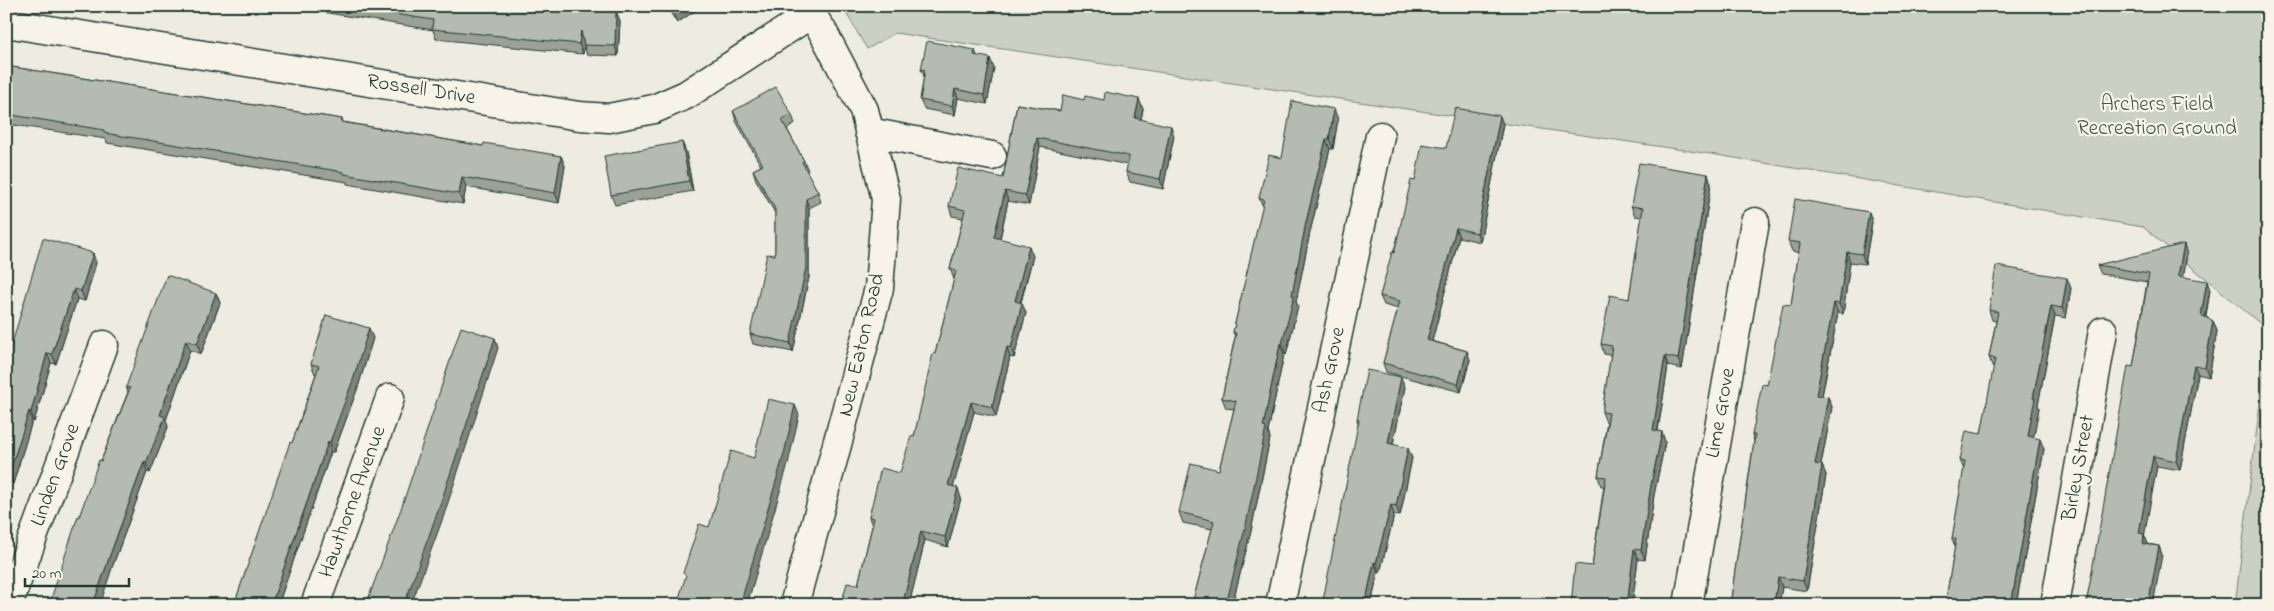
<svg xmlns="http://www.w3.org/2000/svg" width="2274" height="611" font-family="'Indie Flower',sans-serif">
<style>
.green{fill:#cccfc4;stroke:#76867c}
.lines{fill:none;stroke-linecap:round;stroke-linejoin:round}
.minor-casing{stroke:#1f3d34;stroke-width:31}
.minor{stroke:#f7f3e8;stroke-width:28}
.wall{fill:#9ca197;stroke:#1f3d34}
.shaded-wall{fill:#7f837b;stroke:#1f3d34}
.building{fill:#b5bbb0;stroke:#1f3d34}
.labels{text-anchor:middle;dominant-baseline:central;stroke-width:4.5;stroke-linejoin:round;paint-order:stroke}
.street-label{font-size:21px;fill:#1f3d34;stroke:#f7f3e8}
.park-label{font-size:21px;fill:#425a51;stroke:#f7f3e8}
</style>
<rect width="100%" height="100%" fill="#eeece1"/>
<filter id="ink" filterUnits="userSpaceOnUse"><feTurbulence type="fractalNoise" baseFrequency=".02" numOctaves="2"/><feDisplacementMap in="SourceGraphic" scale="10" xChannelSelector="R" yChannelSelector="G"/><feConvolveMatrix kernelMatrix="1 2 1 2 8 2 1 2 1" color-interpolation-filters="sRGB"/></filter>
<g filter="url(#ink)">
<path class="green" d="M842,6H2268V330L2143,227L1717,155L895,33L867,49Z
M2268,338V605H2235Z"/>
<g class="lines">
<defs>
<path id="minor" d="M6,23L579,116L609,118L654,109L686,95L811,14
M869,132L992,156
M8,605L104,345
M315,605L390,398
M794,605L879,288L886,199L864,110L823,32L806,6
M1280,605L1380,136
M1688,605L1755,222
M2055,605L2103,331"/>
</defs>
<use href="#minor" class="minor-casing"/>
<use href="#minor" class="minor"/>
</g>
<path class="wall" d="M285,6H527L616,11L620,21L618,56L587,55L584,46L583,54L436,39L433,30Z
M666,6H702L677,23Z
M975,50L977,56L994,68L987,104L958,98L955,115L924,109L920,100L924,76L921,69Z
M6,66L342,119L343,122L483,146L561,156L565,166L559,203L466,187L463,204L347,184V182L107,143L106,139L7,124L6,121Z
M1084,100L1143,109L1141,120L1174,136L1163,189L1130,182L1126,172L1128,165L1040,147L1029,205L1008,201L1000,239L1033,256L1021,303L1026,313L1014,358L1010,357L996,417L974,412L953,487L961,498L948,547L925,540L910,600L858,585L872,526L869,517L900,473L914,437L954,279L950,269L963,218L952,216L949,206L1003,178L1017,104L1060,111Z
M733,111L792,115L795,124L787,129L804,161L808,170L806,171L818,192L821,202L809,208V277L793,352L753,344L750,334L775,255V213L756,180L753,170L761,166L736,121Z
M1338,119L1333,149H1330L1310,232L1296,302L1298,306L1286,355L1284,354L1268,432L1270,438L1251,531L1232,605H1192L1212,529L1183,523L1179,512L1219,470L1234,409L1226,408L1222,398L1235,337L1233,332L1263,206L1259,198L1282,158Z
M1503,124L1480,242L1459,237L1432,341L1467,351L1470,360L1461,392L1386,372L1383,363L1398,309L1384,305L1380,296L1415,181L1446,148Z
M682,142L686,152L693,191L615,205L611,195Z
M1708,174L1711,184L1682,369L1668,366L1658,431L1662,432L1665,442L1654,495L1645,560L1638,559L1632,605H1571L1592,566L1604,486H1601L1598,476L1607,422H1606L1602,412L1611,355L1604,354L1601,344L1629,299L1642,217L1635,216L1631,206Z
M1869,212L1872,222L1865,264L1850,262L1843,314L1838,313L1822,396L1828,397L1832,407L1821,465L1826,475L1807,591L1782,587L1779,605H1730L1754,441L1752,435L1791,305L1799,253L1792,251L1788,241Z
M2187,254L2183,277L2210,290L2206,317L2213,321L2217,331L2209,377L2198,374L2180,470L2157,466L2144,534L2148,544L2159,546L2162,555L2086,605L2133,367L2147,282L2101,274L2097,265Z
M96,263L85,301L77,299L56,364L51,363L34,422L32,421L13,484L7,482L6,485V357H8Z
M2071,288L2066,318L2055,316L2038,405L2039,408L2033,437L2044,449L2016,605H1945L1955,546L1952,539L1964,470L1960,460L1981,434L1994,368H1993L1989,357L1996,321L1992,320L1989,310Z
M216,293L220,303L201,354L190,350L166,420L168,427L150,473L147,472L113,565L79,517L128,392L126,387Z
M373,338L358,387L334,452H331L278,605H234L292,443L316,374H315L311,364Z
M1405,387L1393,444L1412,458L1400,516L1394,515L1380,573L1378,572L1371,605L1358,423L1357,419Z"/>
<path class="shaded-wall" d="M683,6H702L677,23L673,13Z
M616,11L620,21L618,56L615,46Z
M581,31L585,41L583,54L579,44Z
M990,58L994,68L987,104L984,95Z
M955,89L958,98L955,115L952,106Z
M1139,99L1143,109L1139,128L1135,118Z
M1334,109L1338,119L1333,149L1329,139Z
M1500,116L1503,124L1480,242L1477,233Z
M1171,126L1174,136L1163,189L1160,179Z
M1037,138L1040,147L1029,205L1025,195Z
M1326,139L1330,149L1310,232L1296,302L1298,306L1286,355L1282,344L1306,222Z
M682,142L686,152L693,191L689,181Z
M561,156L565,166L559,203L555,193Z
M1708,174L1711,184L1682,369L1678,359Z
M462,177L466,187L463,204L459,194Z
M1005,191L1008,201L998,247L994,237Z
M806,199L809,208V277L793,352L790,343Z
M1869,212L1872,222L1865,264L1862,254Z
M1456,228L1459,237L1430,349L1427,340Z
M2184,244L2187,254L2182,286L2178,276Z
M1029,246L1033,256L1018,311L1015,301Z
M1847,252L1850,262L1843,314L1839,304Z
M93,253L96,263L85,301L81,291Z
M2067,278L2071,288L2066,318L2062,308Z
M2207,281L2210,290L2204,325L2201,315Z
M74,289L77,299L56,364L52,354Z
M216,293L220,303L201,354L197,344Z
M1022,303L1026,313L1014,358L1011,348Z
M1834,303L1838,313L1820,405L1816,395Z
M2051,306L2055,316L2038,405L2039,408L2032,446L2028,436L2033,398Z
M2213,321L2217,331L2209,377L2205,367Z
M369,328L373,338L358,387L334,452L330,442Z
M495,338L498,348L444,515L411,605H404Z
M186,340L190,350L166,420L168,427L150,473L146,463L160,415Z
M1280,344L1284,354L1268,432L1270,438L1251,531L1232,605H1226Z
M1007,347L1010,357L996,417L992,407Z
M1467,351L1470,360L1461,392L1458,384Z
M47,353L51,363L34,422L31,412Z
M1665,356L1668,366L1656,441L1653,430Z
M2194,365L2198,374L2180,470L2176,461Z
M1401,377L1405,387L1391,453L1388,443Z
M1828,397L1832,407L1819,474L1815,464Z
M971,402L974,412L951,495L948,485Z
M795,405L799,415L788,464L747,605H740Z
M29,411L32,421L13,484L9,474Z
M1662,432L1665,442L1654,495L1645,560L1641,550L1651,485Z
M2040,439L2044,449L2016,605H2011Z
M328,442L331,452L278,605H271Z
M1408,448L1412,458L1400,516L1396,506Z
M2153,456L2157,466L2143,543L2139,533Z
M144,462L147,472L113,565L100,605H93L110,555Z
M1822,465L1826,475L1807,591L1803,581Z
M958,488L961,498L948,547L945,537Z
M1391,505L1394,515L1380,573L1376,563Z
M921,531L925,540L909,605L904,598Z
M2144,534L2148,544L2146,553L2143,544Z
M2159,546L2162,555L2153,605H2148Z
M1634,549L1638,559L1632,605H1627Z
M1374,562L1378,572L1371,605H1365Z
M1778,577L1782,587L1779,605H1774Z"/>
<path class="building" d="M344,6H527L616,11L615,46L584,45L581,31L579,44L432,29L433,20Z
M669,6H683L673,13Z
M927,41L975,50L974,55L990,58L984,95L955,89L952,106L920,100L925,70L921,69Z
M6,66L342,119L341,122L483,146L484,143L561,156L555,193L462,177L459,194L344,174V172L104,133V130L6,114Z
M776,87L792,115L782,120L804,161L802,162L818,192L806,199V267L790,343L750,334L767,254L775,255V209L753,170L763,165L733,111Z
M1105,92L1139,99L1135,118L1171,126L1160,179L1126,172L1129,156L1037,138L1025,195L1005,191L994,237L1029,246L1015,301L1022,303L1011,348L1007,347L992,407L971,402L948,485L958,488L945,537L921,531L904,598L911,600L909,605H841L847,583L858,585L874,518L869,517L881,468L900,473L911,436L914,437L933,353L935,354L956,271L950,269L965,210L949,206L958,168L1003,178L1017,104L1060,111L1063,95L1084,100L1085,96L1104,100Z
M1292,101L1334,109L1329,139H1326L1306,222L1292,295L1294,296L1282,344H1280L1263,427L1266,428L1247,520L1226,605H1192L1214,521L1179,512L1191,463L1219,470L1236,401L1222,398L1236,333L1233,332L1264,199L1259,198L1269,155L1282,158Z
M1455,108L1500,116L1477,233L1456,228L1427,340L1467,351L1458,384L1383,363L1400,301L1380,296L1392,252L1394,253L1411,180L1415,181L1422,144L1446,148Z
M682,142L689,181L611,195L604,156Z
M1639,163L1708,174L1678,359L1665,356L1653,430L1662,432L1651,485L1641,550L1634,549L1627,605H1571L1575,564L1592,566L1606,477L1598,476L1609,413L1602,412L1612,346L1601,344L1610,295L1629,299L1643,208L1631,206Z
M1795,199L1869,212L1862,254L1847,252L1839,304L1834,303L1816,395L1828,397L1815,464L1822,465L1803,581L1778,577L1774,605H1730L1755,435H1752L1762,384L1767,385L1783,304L1791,305L1800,243L1788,241Z
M43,238L93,253L81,291L74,289L52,354L47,353L31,412L29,411L9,474L6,473V357H8Z
M2184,244L2178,276L2207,281L2201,315L2213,321L2205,367L2194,365L2176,461L2153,456L2139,533L2144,534L2143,544L2159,546L2148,605H2086L2128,366L2133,367L2149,274L2097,265Z
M1996,266L2067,278L2062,308L2051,306L2033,398H2035L2028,436L2040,439L2011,605H1945L1956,539H1952L1965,461L1960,460L1966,431L1981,434L1995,359L1989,357L1998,312L1989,310Z
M167,275L216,293L197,344L186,340L160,415L165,417L146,463L144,462L110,555L93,605H49L78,516L79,517L99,460L101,461L130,388L126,387Z
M326,315L369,328L354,377L330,442H328L271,605H234L290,442L292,443L319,366L311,364Z
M461,327L495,338L440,505L404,605H366L402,506Z
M1367,370L1401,377L1388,443L1408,448L1396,506L1391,505L1376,563L1374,562L1365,605H1322L1359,420L1357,419Z
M768,399L795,405L784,454L740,605H677L686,575L683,573L699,524L709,527L731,451L754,458Z"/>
</g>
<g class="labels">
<g class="street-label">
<text transform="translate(421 90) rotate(9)">Rossell Drive</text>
<text transform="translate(862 345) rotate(-77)">New Eaton Road</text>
<text transform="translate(1330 370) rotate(-78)">Ash Grove</text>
<text transform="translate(1721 413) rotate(-80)">Lime Grove</text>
<text transform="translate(2079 468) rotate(-80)">Birley Street</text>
<text transform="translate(56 475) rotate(-70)">Linden Grove</text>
<text transform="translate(353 502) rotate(-70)">Hawthorne Avenue</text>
</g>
<g class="park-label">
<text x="2157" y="105">Archers Field<tspan x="2157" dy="24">Recreation Ground</tspan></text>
</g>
</g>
<rect width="2274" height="611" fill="none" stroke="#f7f3e8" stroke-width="25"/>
<rect x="12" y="12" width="2249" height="586" fill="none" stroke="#1f3d34" stroke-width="2" filter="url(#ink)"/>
<path d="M25 578v8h104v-8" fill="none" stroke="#1f3d34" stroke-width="2.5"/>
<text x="32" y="578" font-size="15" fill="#1f3d34" stroke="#f7f3e8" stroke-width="4" paint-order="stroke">20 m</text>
</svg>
